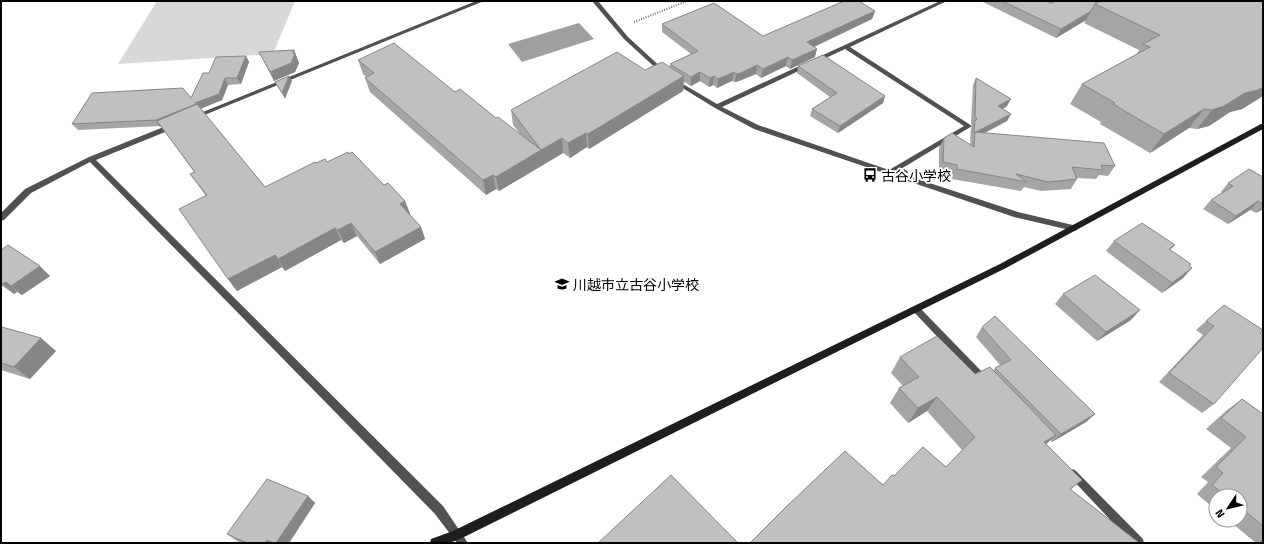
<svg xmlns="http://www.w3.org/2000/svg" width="1264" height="544" font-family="'Titillium Web','Noto Sans JP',sans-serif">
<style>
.green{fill:#d8d8d8}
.water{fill:#9f9f9f}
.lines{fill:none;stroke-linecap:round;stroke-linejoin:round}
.path{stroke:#737373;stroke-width:2;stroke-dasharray:1 1.5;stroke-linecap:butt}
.street{fill:#515151;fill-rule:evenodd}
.secondary{fill:#1e1e1e;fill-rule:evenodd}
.wall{fill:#a5a5a5}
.shaded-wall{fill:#868686}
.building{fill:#c0c0c0;stroke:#868686}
.labels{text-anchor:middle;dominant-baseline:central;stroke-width:3.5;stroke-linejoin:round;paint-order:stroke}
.poi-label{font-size:14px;fill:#000;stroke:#fff;text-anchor:start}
</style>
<rect width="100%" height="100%" fill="#fff"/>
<path class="green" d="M157,1H295L273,54L118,64Z"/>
<path class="water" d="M579,23L594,39L522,62L508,44Z"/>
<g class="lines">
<path class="path" d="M634,22L687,1"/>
<path class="street" d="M476,1H484L197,118H193L192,117L193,116Z
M592,1H598L628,37L664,70V72H660L624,39Z
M940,1H947L850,47L972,126L896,172L1018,212L1077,226L1078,228L1077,230L1074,231L1014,217L754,129L715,108L671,81L672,80H676L717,104ZM845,49L964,126L889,170L758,125L722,107Z
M171,124H173L176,126L175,128L96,160L443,506L468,543H457L435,514L90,162L31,193L4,220L1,221V213L25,189L89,157Z
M916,306L919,307L987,377L989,380L987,383L984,384L981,383L913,311L912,309L913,307Z
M1073,469L1076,471L1143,539L1144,543H1132L1070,477L1068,474L1070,471Z"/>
<path class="secondary" d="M1261,124H1263V129L1006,268L460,539L449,543H430L431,539L453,531L1000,264Z"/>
</g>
<path class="wall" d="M981,1H1093L1097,3L1263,1V96L1242,109L1230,112L1209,126L1197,129L1189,128L1150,153L1100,124L1101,122L1070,104L1082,84L1137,54L1139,50L1084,23L1086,20L1056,38Z
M875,11L872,19L814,47L815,57L790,69L786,66L761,78L756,74L739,81L735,82L732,81L717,88L713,85L709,87L700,81L691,86L684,82L683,91L589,149L587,147L570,158L563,153L499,191L496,189L486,195L370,92L365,78L366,77L363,74L358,60L455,92L520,134L513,125L511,110L645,70L670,67V64L691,54L662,32V24L763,36Z
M294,50L299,63L295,72L274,81L259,52Z
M246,56L249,62L241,84L228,85L222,100L201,109L265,187L316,163L327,162L349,154L384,185L405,201L410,214H409L421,227L425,239L380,264L357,236L344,243L341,240L285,271L282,267L237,291L228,279L206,196L190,174L194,172L161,126L78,130L72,124L191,98Z
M798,66L885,96L883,103L838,133L810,116L812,109L830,97L797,73Z
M976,78L1007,106L1003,109L1011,114L1007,121L984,133L1115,166L1108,176L1099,175L1096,179L1077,178V179L1071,189L1041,191L1024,187L1021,191L952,179L953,174L939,172V148L944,138L970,144L971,140L970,141L971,128L972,125L971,124L973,85Z
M1263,177V209L1256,213L1250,210L1228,224L1203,209L1211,200L1222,193L1221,192L1228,183Z
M1114,241L1175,245L1170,250L1192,268L1183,278L1162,293L1106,251Z
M1,250L50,276L22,295L17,292L14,294L1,285Z
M1063,294L1131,320L1097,341L1055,304Z
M1224,305L1260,333L1214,404L1202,413L1159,382L1203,335L1196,330Z
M982,327L1095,414L1086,422L1052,442L1050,440L1046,444L1082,480L1070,490L883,485L894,476L946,467L962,450L927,411L908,423L890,403L899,388L903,386L891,373L900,357L975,374L993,371L995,368L1000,365L976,337Z
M1,329L56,351L30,379L1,370Z
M1242,399L1263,414V543H1256L1228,520H1240V496H1216V510L1197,494L1208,482L1201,477L1231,448L1206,429L1227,410Z
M308,496L315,503L289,543H241L237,541L227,534Z"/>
<path class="shaded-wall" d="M875,11L872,19L805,51L807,42Z
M1091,11L1086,20L1056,38L1061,29Z
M817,49L815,57L790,69L792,60Z
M294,50L299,63L295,72L274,81L270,72L293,54Z
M246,56L249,62L241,84L237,78Z
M788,57L786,66L761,78L763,69Z
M757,65L756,74L739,81L735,82L736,74Z
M700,72V81L691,86V77Z
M734,72L732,81L717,88L718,79Z
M289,76L292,81L285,99L282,93Z
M684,76L683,91L589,149L588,134Z
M714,76L713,85L709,87L710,78Z
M225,78L228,85L222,100L199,109L157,121L161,126L160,127L156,120L195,103Z
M1263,87V96L1242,109L1230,112L1209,126L1197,129L1212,110L1245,93Z
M885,96L883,103L838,133L840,126Z
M1011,99L1007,106L994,114L998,106Z
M1204,109L1189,128L1150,153L1164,134Z
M1011,114L1007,121L975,138V132Z
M586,133L587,147L570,158L568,143Z
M562,138L563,153L543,165L541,150Z
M541,150L543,165L499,191L496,177Z
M493,175L496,189L486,195L483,180Z
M405,201L410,214L405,217L400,204Z
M1258,201L1250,210L1228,224L1236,216Z
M1263,206V209L1256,213Z
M351,223L357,236L344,243L338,230Z
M421,227L425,239L380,264L375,252Z
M335,228L341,240L285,271L278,259Z
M275,255L282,267L237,291L228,279Z
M40,266L50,276L22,295L11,286Z
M1192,268L1183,278L1162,293L1172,283Z
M6,282L17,292L14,294L3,284Z
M1140,310L1131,320L1097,341L1106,332Z
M41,338L56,351L30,379L14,367Z
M937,397L927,411L908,423L918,408Z
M1095,414L1086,422L1052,442L1061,434Z
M1056,435L1041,449L1044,442Z
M308,496L315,503L289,543H276Z
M267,540L270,543H266Z"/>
<path class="building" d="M844,1H859L875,11L807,42L817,49L792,60L788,57L763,69L757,65L741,73L736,74L734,72L718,79L714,76L710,78L700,72L691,77L670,64L698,51L662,24L714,3L763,36Z
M1002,1H1047L1050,3L1057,1H1093L1097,3L1095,4L1091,11L1061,29Z
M1101,1H1263V87L1258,90L1245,93L1224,106L1212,110L1204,109L1164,134L1113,104L1115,103L1082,84L1150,47L1143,44L1160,35L1095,4Z
M394,43L455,92L460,89L496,118L498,117L541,150L496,177L493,175L483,180L365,78L374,73L358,60Z
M294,50L293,54H295L291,63L270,72L259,52Z
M617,52L645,70L662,62L684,76L588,134L586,133L568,143L562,138L541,150L511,110Z
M823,55L885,96L840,126L812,109L837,93L798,66Z
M246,56L237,78H225L219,94L195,103L196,104L156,120L72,124L92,93L183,88L191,98L203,73H209L216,57Z
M289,76L282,93L275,82Z
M976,78L1011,99L998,106L1011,114L974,133L975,121L977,119L975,116Z
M197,104L265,187L315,162L316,163L325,159L327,162L348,152L349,154L352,152L384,185L388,183L405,201L400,204L421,227L375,252L351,223L338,230L335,228L278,259L275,255L228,279L179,209L207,195L190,174L195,172L157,121Z
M975,132L1104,143L1115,166L1101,165L1103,170L1072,167L1077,179L1048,182L1016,174L1027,182L957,169V165L943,162L944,138L952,133L974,147Z
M1249,169L1263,177V204L1258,201L1236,216L1211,200L1233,186L1228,183Z
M1142,223L1175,245L1169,249L1191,264L1189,266L1192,268L1172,283L1114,241Z
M8,245L40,266L11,286L6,282L3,284L1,283V250Z
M1095,275L1140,310L1106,332L1063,294Z
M1224,305L1263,330L1260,333L1263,335V348L1214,404L1169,373L1214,326L1206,321Z
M995,316L1095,414L1061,434L995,368L1011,360L982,327Z
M2,327L41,338L14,367L1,363V329Z
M937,336L975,374L990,367L1056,435L1044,442L1082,480L1070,489L1138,542L1137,543H750L786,507L845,451L883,485L892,475L894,476L923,447L946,467L975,437L937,397L918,408L899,388L919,377L900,357Z
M1242,399L1263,414V526L1240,507V496H1226L1212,485L1223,473L1216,467L1246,437L1221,418Z
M671,475L738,543H598Z
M267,479L308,496L276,543H273L267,540L266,543H247L227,534Z"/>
<defs>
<symbol id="bus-bare" viewBox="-9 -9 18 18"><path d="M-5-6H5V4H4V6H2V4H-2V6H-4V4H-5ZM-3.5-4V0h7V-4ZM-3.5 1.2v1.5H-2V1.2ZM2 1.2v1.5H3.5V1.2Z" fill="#000" stroke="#fff" stroke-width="2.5" paint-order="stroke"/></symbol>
<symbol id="school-bare" viewBox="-9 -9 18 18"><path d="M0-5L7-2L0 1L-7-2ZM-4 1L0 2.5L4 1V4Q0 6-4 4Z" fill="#000" stroke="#fff" stroke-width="2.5" paint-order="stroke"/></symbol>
</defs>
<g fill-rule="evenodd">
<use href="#bus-bare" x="860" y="165" width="20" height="20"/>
<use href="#school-bare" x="552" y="274" width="20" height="20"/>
</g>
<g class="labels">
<g class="poi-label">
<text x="881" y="175">古谷小学校</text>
<text x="573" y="284">川越市立古谷小学校</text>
</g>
</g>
<rect width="1264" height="544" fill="none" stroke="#000000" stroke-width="4"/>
<g transform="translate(1228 508) rotate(235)"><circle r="19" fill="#ffffff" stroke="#999999"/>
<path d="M0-3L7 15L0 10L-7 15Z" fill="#000000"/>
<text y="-6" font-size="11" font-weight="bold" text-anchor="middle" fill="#000000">N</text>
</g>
</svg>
